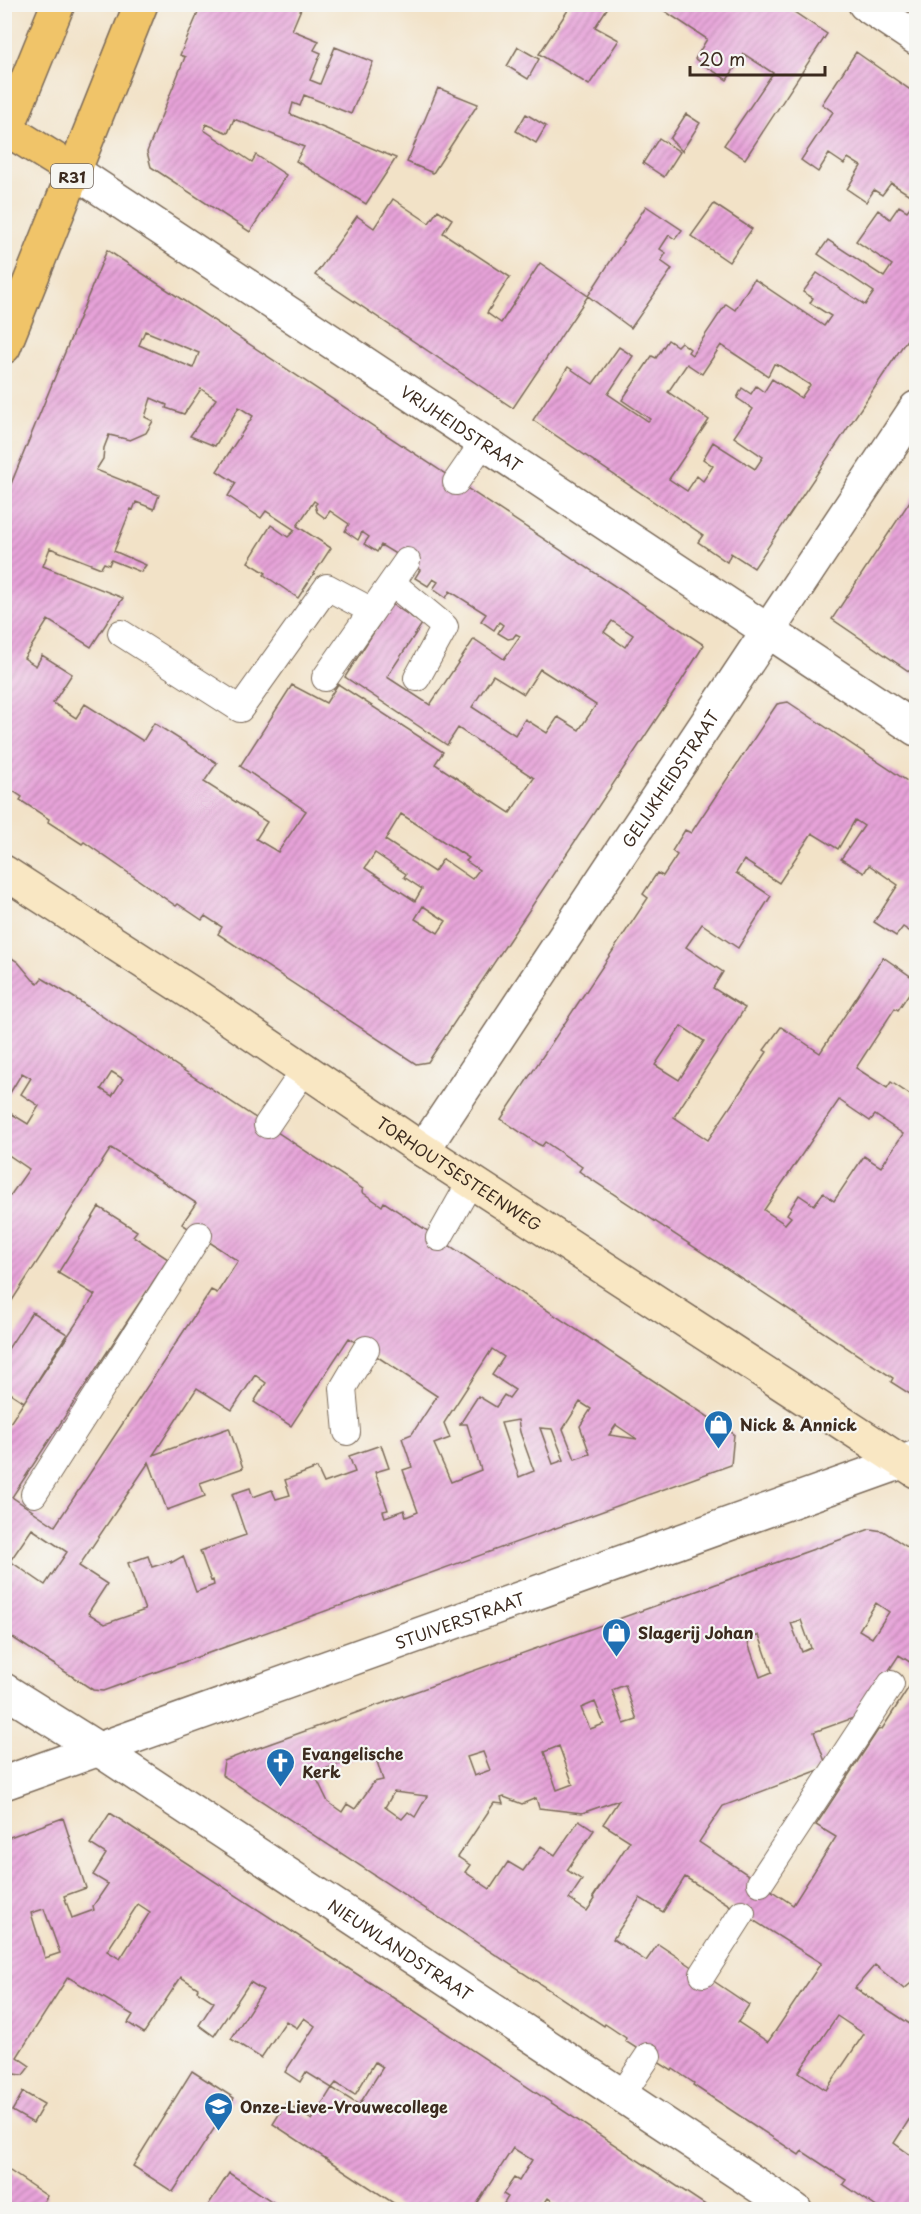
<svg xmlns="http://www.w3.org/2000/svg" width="921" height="2214" font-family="'Playpen Sans',sans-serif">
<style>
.building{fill:url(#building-hatch);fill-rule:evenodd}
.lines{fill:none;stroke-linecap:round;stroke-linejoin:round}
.lane-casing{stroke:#7b6a59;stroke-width:28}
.street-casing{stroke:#7b6a59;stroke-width:36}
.secondary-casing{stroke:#7b6a59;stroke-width:36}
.primary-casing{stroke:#7b6a59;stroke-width:36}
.lane{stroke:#fff;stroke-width:26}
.street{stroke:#fff;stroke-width:33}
.secondary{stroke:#f9e7c3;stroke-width:33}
.primary{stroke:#f0c469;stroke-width:33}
.labels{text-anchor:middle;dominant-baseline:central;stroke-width:4.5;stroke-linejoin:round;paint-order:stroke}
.shield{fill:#f6f6f2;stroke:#73675e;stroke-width:1.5}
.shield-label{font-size:15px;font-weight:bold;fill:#3b2a1e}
.street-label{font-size:16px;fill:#3b2a1e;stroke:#f6f6f2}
.poi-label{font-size:16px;font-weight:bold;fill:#3b2a1e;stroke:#f6f6f2;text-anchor:start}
</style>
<defs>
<pattern id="building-hatch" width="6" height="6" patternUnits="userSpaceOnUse" patternTransform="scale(1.5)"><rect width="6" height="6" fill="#e7a3d9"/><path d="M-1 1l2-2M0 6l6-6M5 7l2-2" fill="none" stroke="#bc85af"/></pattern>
</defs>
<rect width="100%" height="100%" fill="#f6f6f2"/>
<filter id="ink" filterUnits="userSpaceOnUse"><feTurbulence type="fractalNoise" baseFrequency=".0167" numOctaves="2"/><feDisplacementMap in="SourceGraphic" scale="12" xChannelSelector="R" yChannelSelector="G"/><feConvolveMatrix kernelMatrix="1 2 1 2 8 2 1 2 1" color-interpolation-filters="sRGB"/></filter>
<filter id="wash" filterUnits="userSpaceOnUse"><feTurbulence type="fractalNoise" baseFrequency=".008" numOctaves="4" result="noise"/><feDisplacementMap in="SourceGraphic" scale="24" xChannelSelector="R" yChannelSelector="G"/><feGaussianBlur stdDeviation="1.35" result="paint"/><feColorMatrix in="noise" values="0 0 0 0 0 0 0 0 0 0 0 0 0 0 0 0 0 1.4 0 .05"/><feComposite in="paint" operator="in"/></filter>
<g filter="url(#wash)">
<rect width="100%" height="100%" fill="#f2e2c7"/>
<g id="blocks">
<path class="building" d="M207,4H303L292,30L319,41L314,50L321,53L310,80L320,84L335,47L373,62L351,114L304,95L300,106L293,103L290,114L396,158L366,204L296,161L304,147L234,119L228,133L206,124L204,130L252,162L256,155L286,175L250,232L151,167L147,152L185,57L180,55L201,6L205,8Z
M572,4H610L595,27L619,40L589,85L539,54Z
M654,4H782L827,34L745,159L724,145L773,73L744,54L727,80L695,59L707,39Z
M518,47L539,59L528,79L507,66Z
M856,52L916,94V326L754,568L731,553L727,562L698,542L703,535L533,420L568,367L593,384L619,347L633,356L608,394L648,421L650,419L622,400L652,356L656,358L668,340L677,346L681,342L690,349L688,352L692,355L726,304L735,310L754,279L824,326L831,316L810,303L813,298L803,292L817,273L865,305L874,292L818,254L828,240L884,277L892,265L856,241L878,210L890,219L899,206L907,211L916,199L891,183L882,195L874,190L866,202L847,189L861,166L848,158L844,164L829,154L818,172L801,160L833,112L822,104ZM721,345L768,376L774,364L780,366L810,385L801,398L772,379L764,392L756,386L751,394L742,388L737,398L753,409L734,437L763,457L755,469L713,442L703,459L713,466L703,481L697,476L687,491L669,479L709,420L668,392L687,364L702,374Z
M438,88L478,104L433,173L407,162Z
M526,114L546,126L536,143L516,131Z
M686,114L700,123L682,151L670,139Z
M659,138L680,152L664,177L643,163Z
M393,199L429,223L438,210L452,219L443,233L510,277L487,313L501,323L540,263L588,296L513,408L315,275L357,216L374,228Z
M714,204L752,229L729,262L691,236Z
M646,206L682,230L675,239L669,235L660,249L666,253L661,261L672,269L631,328L588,296Z
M107,250L704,645L675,691L428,1062L416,1064L218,934L222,927L205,916L202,920L178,904L176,906L84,842L82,844L48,822L49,819L20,800L22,797L4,785V501ZM145,331L199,353L193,368L139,345ZM201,389L216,399L190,436L215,446L239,407L253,416L217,471L236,483L228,496L261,518L266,511L295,530L288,537L271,525L248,562L266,573L264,575L298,598L331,548L297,526L314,501L317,503L315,505L317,512L325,518L330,511L349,524L345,531L358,540L362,532L369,537L364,544L377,552L381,545L407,561L420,570L415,578L428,586L433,579L438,582L433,589L446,598L450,591L486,614L481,621L494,630L499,622L503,625L498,633L508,639L513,638L516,634L520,636L504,659L474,639L430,705L387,677L422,624L392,604L345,677L447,745L458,728L534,778L510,813L435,764L443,752L338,684L326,703L292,685L240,766L306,811L278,852L256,839L267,822L204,782L217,763L154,723L143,741L85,704L76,718L53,703L72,674L42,655L36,666L24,658L48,620L91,647L123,598L43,566L50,548L101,568L104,563L109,565L111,560L141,572L146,565L114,551L131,509L133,510L136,502L154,509L159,495L96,470L103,459L104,448L109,435L130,440L146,433L153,421L145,417L151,398L167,405L166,408L184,414ZM612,621L633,635L625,647L604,632ZM540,669L596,705L579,730L558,717L547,733L525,719L515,735L472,707L493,675L524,694ZM401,814L469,858L466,861L479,870L472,879L443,859L434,872L385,840ZM375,853L406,874L404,877L422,889L415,901L365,868ZM423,906L446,921L438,933L415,919Z
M916,492V676L832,619Z
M788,702L916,787V932L915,935L903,927L896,936L874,922L898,885L869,865L864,873L841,859L864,826L855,820L838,849L812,833L779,883L744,860L736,873L771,896L738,948L702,924L686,947L723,972L713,988L745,1008L674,1117L708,1140L767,1052L764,1050L781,1027L820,1053L883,957L916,980V983L898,1010L895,1008L856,1068L887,1088L891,1082L916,1099V1398L891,1382L893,1378L583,1174L579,1171L582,1167L545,1142L542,1146L538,1144L501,1119L648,898L643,894L657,873L663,876L677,855L672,851L685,830L691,833L777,704ZM681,1026L704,1041L679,1080L655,1065ZM839,1100L870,1121L875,1115L903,1134L881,1167L864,1156L834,1201L823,1193L814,1205L799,1195L787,1214L791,1217L785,1224L764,1210Z
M4,953L18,962L33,980L38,983L42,978L73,997L363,1189L362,1192L382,1206L384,1202L734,1434L731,1465L103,1691L93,1690L4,1632V1432L95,1295L58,1273L99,1207L137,1231L133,1236L168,1259L12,1497L55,1526L211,1290L217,1293L238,1261L182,1224L196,1203L111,1148L4,1313V1192L10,1196L29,1169L7,1154L4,1157V1109L28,1124L39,1106L21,1094L31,1078L22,1073L10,1093L4,1089ZM112,1072L123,1079L112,1096L101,1089ZM349,1338L437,1396L412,1434L402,1438L412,1467L403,1470L418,1512L406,1517L404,1510L385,1517L383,1511L388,1510L375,1472L389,1468L381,1445L349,1456L355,1472L324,1483L317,1468L285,1480L290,1495L276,1499L272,1490L253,1497L250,1488L232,1494L246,1535L200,1551L211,1581L213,1580L214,1585L196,1592L183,1556L171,1563V1561L152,1567L148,1556L128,1563L145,1610L105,1624L88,1613L107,1584L79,1566L149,1462L167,1510L205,1496L200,1483L243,1468L229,1428L153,1455L197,1388L232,1410L255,1375L266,1383L254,1402L291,1426ZM492,1349L504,1357L492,1375L515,1390L509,1398L504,1395L496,1407L478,1396L460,1424H467L481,1470L451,1482L434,1444L450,1438L444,1423ZM580,1402L591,1409L580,1426L590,1454L575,1459L563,1429ZM518,1420L520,1432L534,1471L519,1477L501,1423ZM616,1425L637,1439L609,1435ZM540,1428L552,1429L564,1460L553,1464ZM32,1529L67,1552L45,1585L10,1561Z
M32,1312L67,1334L24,1402L4,1389V1355Z
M870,1529L883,1531L916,1553V1666L899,1655L859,1716L814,1732L827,1767L723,1806L699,1842L793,1905L836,1837L816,1825L878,1730L882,1729L916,1676V1979L904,1989L875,1965L855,1988L916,2028V2079L915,2081L916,2082V2109L894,2143L916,2159V2210H881L843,2184L846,2180L802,2151L799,2155L693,2085L694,2083L673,2069L672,2071L625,2041L626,2038L605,2024L604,2026L222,1775L224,1761L255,1749ZM876,1603L889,1612L872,1638L859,1630ZM801,1620L811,1648L802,1652L791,1623ZM759,1635L772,1672L760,1677L747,1640ZM625,1685L637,1720L624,1724L612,1690ZM595,1702L604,1724L590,1729L581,1708ZM559,1746L573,1784L557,1790L544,1752ZM374,1752L383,1780L374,1782L355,1809L347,1804L342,1812L328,1802L314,1773ZM483,1752L490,1770L474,1776L467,1757ZM394,1792L427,1796L415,1817L408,1812L402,1819L385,1807ZM504,1797L522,1804L536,1798L539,1808L582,1813L619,1800L603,1824L630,1841L593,1897L595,1899L587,1911L569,1899L582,1880L567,1870L594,1830L579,1820L555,1855L541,1846L523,1871L508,1862L490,1889L465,1872L470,1865L458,1857L494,1803L503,1804L501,1798ZM685,1877L821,1963L768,2042L738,2022L749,2005L703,1974L658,1944L646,1961L613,1939L640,1898L663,1912ZM837,2016L864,2034L826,2090L799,2072Z
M110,1813L392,1997L713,2210H565L548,2198L540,2210H500L508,2197L503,2194L514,2178L519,2181L532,2160L513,2148L473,2210H404L273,2124L286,2103L312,2120L332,2088L306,2072L300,2082L285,2072L315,2026L304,2018L297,2028L286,2021L261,2058L231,2039L263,1990L250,1982L214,2036L199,2025L214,2002L197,1991L198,1988L181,1977L144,2033L128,2023L133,2015L68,1977L17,2057L30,2066L23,2075L4,2073V1839L63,1818L86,1888L64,1896L72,1918L94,1910L93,1906L108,1884L93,1875L106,1854L90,1844ZM138,1904L150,1912L120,1959L107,1951ZM44,1909L60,1953L45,1958L31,1913ZM375,2062L383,2067L359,2105L332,2088L336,2083L355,2095Z
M192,2071L234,2098L173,2192L133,2166Z
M23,2092L44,2104L33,2123L12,2111Z
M4,2167L47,2196L39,2210H4Z
M229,2173L285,2210H205Z"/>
</g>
</g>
<g filter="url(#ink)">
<use href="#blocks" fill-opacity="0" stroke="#7b6a59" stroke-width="1.5"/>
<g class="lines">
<defs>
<path id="lane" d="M456,482L483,443
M392,583L445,627L417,678
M121,633L240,709L327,587L372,611
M325,678L407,561
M267,1125L305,1069
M439,1238L471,1181
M347,1432L343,1388L366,1349
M34,1494L199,1235
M760,1883L891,1684
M703,1974L742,1913
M622,2095L648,2056"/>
<g id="street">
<path d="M865,4L916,38"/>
<path id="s1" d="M74,171L916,729"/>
<path id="s2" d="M423,1150L916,408"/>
<path id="s3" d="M4,1690L98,1749L795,2210"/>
<path id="s4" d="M4,1783L916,1457"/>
</g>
<g id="secondary">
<path id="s5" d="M4,872L196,996L423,1150L916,1471"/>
</g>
<path id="primary" d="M8,130L74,171
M4,137L58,4
M4,347L141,4"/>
</defs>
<use href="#lane" class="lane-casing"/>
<use href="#street" class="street-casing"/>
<use href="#secondary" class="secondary-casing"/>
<use href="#primary" class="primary-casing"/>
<use href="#lane" class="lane"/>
<use href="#street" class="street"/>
<use href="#secondary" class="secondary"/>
<use href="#primary" class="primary"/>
</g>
</g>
<defs>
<symbol id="shop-pin" viewBox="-11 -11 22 30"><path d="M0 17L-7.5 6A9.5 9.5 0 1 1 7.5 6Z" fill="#1f6fb2" stroke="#f6f6f2"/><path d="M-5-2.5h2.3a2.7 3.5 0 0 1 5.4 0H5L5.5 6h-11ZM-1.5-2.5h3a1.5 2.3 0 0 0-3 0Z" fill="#fff"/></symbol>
<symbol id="church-pin" viewBox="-11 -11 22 30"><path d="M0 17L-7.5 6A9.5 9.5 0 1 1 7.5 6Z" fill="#1f6fb2" stroke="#f6f6f2"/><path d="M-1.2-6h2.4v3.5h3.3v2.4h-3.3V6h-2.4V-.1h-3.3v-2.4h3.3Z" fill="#fff"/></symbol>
<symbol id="school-pin" viewBox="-11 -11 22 30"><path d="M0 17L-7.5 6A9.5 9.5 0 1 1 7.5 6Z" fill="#1f6fb2" stroke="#f6f6f2"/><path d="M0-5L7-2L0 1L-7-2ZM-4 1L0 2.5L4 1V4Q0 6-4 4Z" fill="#fff"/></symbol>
</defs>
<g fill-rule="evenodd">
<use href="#shop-pin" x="702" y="1408" width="33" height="45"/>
<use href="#shop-pin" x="600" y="1616" width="33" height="45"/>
<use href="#church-pin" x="264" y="1746" width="33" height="45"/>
<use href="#school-pin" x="202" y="2090" width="33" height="45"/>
</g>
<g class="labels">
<rect class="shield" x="51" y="164" width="42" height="24" rx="4.5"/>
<g class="shield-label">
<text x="72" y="176">R31</text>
</g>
<g class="street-label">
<text stroke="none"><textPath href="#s1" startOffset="465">VRIJHEIDSTRAAT</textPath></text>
<text stroke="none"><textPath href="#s2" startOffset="446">GELIJKHEIDSTRAAT</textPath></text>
<text stroke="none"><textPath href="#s5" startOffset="546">TORHOUTSESTEENWEG</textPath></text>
<text stroke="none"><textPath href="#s4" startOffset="484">STUIVERSTRAAT</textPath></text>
<text stroke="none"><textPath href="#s3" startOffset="474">NIEUWLANDSTRAAT</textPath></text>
</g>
<g class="poi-label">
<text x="740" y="1424">Nick &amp; Annick</text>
<text x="638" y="1632">Slagerij Johan</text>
<text x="302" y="1753">Evangelische<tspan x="302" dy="18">Kerk</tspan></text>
<text x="240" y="2106">Onze-Lieve-Vrouwecollege</text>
</g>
</g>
<rect width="921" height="2214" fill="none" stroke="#f6f6f2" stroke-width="24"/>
<path d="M690 66v9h135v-9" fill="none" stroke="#3b2a1e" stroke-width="3"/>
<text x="699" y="66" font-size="18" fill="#3b2a1e" stroke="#f6f6f2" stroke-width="4.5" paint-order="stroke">20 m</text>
</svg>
